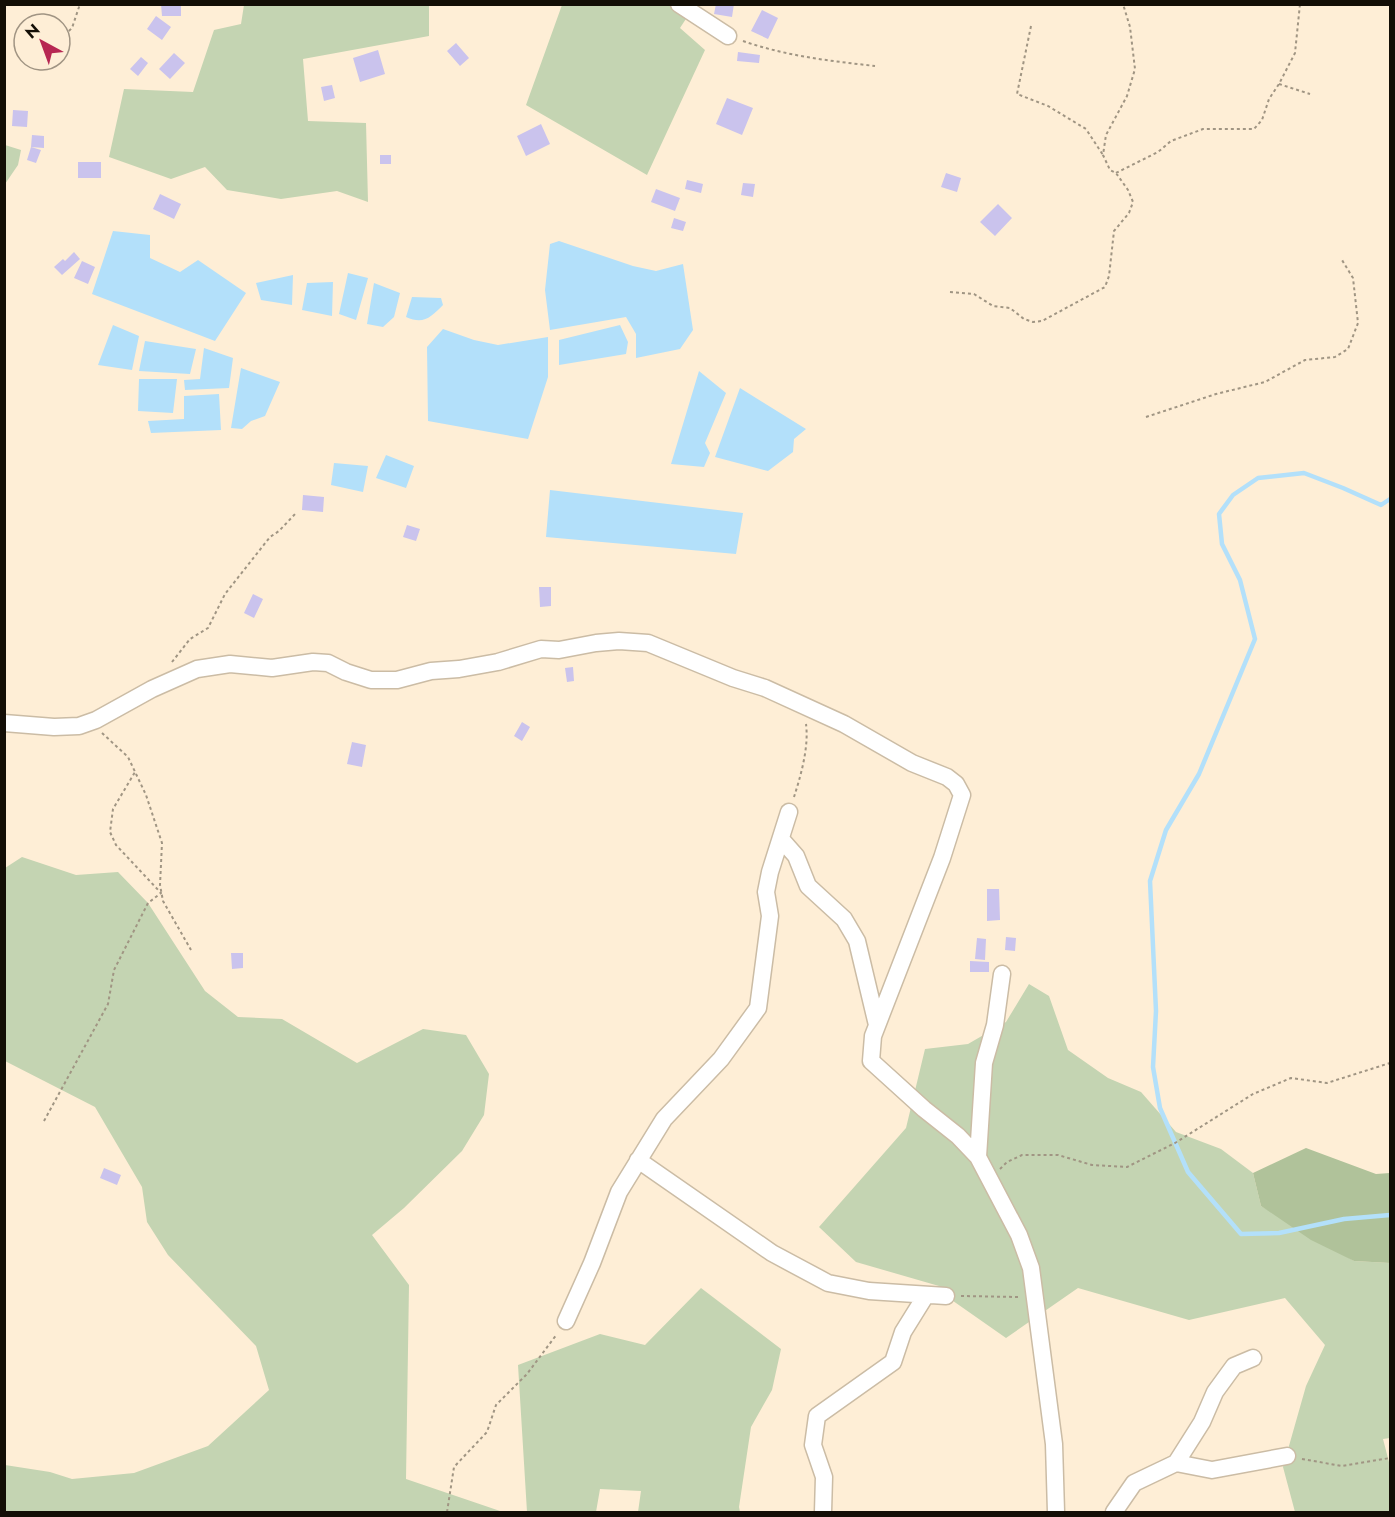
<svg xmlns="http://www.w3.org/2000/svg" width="1395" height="1517" font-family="Jost,sans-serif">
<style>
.green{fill:#c4d4b2}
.forest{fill:#b0c29a}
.water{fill:#b3e0fa}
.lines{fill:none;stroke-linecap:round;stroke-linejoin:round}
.stream{stroke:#b3e0fa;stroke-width:4.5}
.building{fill:#cac3ed}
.minor-casing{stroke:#cbbca5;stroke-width:19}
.path{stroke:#a09583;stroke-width:2;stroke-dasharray:3 3;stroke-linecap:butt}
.minor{stroke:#fff;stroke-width:16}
</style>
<rect width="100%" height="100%" fill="#feeed6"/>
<path class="green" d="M244,5H429V36L303,59L308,121L366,123L368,202L337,191L281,199L227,190L205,167L171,179L109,157L124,89L193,92L214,30L241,24Z
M562,5H695L680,28L705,50L647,175L526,105Z
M5,145L21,150L18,165L5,184Z
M22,857L76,875L118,872L148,903L205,991L238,1017L282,1019L357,1063L423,1029L466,1035L489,1074L484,1115L462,1151L404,1208L372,1235L409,1285L406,1479L503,1512H5V1465L50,1472L72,1479L134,1473L208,1446L269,1390L256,1346L168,1255L147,1222L142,1187L95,1107L5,1061V868Z
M1029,984L1049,996L1068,1050L1108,1078L1141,1092L1176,1132L1221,1149L1253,1173L1261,1206L1354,1261L1390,1263V1438L1383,1439L1390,1466V1512H1295L1283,1467L1306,1386L1325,1345L1285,1298L1189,1320L1078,1288L1006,1338L946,1296L939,1286L856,1262L819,1227L906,1128L925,1049L968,1044L1006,1022Z
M701,1288L781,1349L772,1390L751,1427L739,1507L740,1512H638L641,1491L600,1489L596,1512H527L518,1365L600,1334L645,1345Z"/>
<path class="forest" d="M1306,1148L1376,1174L1390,1173V1263L1354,1261L1311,1240L1261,1206L1253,1173Z"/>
<path class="water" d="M113,231L150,235V258L180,272L198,260L246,293L215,341L92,294Z
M559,241L633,266L656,271L683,264L693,330L680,349L636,358V334L626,317L550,330L545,290L550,244Z
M348,273L368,278L356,320L339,314Z
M293,275L292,305L261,300L256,283Z
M333,282L332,316L302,310L307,283Z
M374,283L400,293L394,317L383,327L367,324Z
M412,297L441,298L443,305C431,317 424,325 406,317Z
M113,325L139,336L132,370L98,365Z
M620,325L628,342L626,354L559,365V340Z
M443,329L474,340L498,345L548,337V377L528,439L428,421L427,347Z
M145,341L196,349L190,374L139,371Z
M204,348L233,358L229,388L185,390L184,380L200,379Z
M241,368L280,382L265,416L251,421L242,429L231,428Z
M699,371L726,393L705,443L710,453L704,467L671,464Z
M139,379H177L173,413L138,411Z
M740,388L806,429L794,439L793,452L768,471L715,457Z
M219,394L221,430L151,433L148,421L184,419V396Z
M386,455L414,466L406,488L376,478Z
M334,463L368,466L363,492L331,485Z
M550,490L743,513L736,554L546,537Z"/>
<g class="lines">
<path class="stream" d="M1390,499L1381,505L1343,488L1304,473L1258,478L1233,495L1219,514L1222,544L1240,580L1255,639L1199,774L1166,830L1150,881L1156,1011L1153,1067L1160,1108L1188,1172L1241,1234L1279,1233L1344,1219L1390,1215"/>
</g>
<path class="building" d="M161,4H181V16H162Z
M716,4H734L732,17L714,14Z
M762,10L778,18L768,39L751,31Z
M156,16L171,27L162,40L147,29Z
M456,43L469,58L460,66L447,51Z
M378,50L385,74L360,82L353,58Z
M738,52L760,55L759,63L737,61Z
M174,53L185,63L170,79L159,69Z
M141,57L148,63L138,76L130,69Z
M332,85L335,98L324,101L321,87Z
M727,98L753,108L742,135L716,124Z
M13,110L28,111L27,127L12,126Z
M541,124L550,144L526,156L517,136Z
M32,135L44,136V148L31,147Z
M31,147L41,150L36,163L27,160Z
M380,155H391V164H380Z
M78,162H101V178H78Z
M946,173L961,178L957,192L941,187Z
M687,180L703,184L701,193L685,189Z
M743,183L755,184L753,197L741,195Z
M656,189L680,198L675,211L651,202Z
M160,194L181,204L174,219L153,209Z
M998,204L1012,218L995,236L980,222Z
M674,218L686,222L683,231L671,228Z
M74,252L80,259L62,275L54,267L63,259L65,261Z
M82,261L95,267L88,284L74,278Z
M303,495L324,497L323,512L302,510Z
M407,525L420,529L416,541L403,537Z
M539,587H551V606L540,607Z
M253,594L263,599L254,618L244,613Z
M573,667L574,681L567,682L565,668Z
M522,722L530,727L522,741L514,736Z
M352,742L366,745L362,767L347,764Z
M987,889H999L1000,920L987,921Z
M1006,937L1016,938L1015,951L1005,950Z
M977,938L986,939L985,960L975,959Z
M231,953H243V968L232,969Z
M970,961L989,962V972H970Z
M104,1168L121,1175L117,1185L100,1178Z"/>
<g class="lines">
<defs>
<path id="minor" d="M679,4L728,36
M4,723L54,727L79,726L96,720L152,689L197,669L230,664L272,668L313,662L328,663L346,672L371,680H397L431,671L459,669L498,662L541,649L559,650L596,643L619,641L648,643L733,678L765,688L844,724L912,763L947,777L956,784L962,795L942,858L873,1036L871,1061L924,1109L958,1136L978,1157L1019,1235L1031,1268L1054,1444L1056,1512
M781,839L796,856L808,886L844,919L857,941L877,1025
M978,1157L984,1063L995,1025L1002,974
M638,1160L772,1253L828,1283L869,1291L946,1296
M566,1321L592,1263L619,1192L664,1119L721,1059L758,1008L770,916L766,892L770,872L789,812
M1176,1463L1212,1470L1287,1456
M823,1512L824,1477L813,1445L817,1416L893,1362L903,1332L926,1295
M1114,1512L1134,1483L1176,1463L1202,1422L1215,1392L1234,1366L1253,1358"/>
</defs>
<use href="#minor" class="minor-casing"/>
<path class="path" d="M1031,26L1017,94L1048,106L1086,129L1103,155
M60,39L72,28L80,4
M743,41C786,56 830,61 875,66
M1279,84L1310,94
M1116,173L1158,152L1171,141L1203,129H1254L1262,120L1269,99L1279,84L1295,53L1300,4
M950,292L974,294L993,306L1010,308L1024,319L1033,322L1042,321L1105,287L1109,276L1114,231L1129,213L1133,202L1128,190L1116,173L1110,170L1103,155L1106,135L1127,96L1135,69L1130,27L1123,4
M1146,417L1216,394L1265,382L1305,360L1335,357L1348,349L1358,323L1353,278L1342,260
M172,662L190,639L208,628L225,594L270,537L279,531L296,513
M102,733L128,757L146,795L162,843L160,885L163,901L191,950
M794,797C801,775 809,747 806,724
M44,1121L108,1004L114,970L148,903L161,893L116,845L110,832L113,809L135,772
M1000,1169L1007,1162L1022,1155H1058L1092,1165L1127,1167L1175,1143L1253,1094L1291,1078L1327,1083L1390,1063
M961,1296L1018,1297
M1302,1459L1342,1466L1390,1458
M447,1512L454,1467L487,1432L496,1405L527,1374L557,1334"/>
<use href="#minor" class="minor"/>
</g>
<rect width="1395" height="1517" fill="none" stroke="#130e06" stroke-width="12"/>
<g transform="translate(42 42) rotate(319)"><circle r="28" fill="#feeed6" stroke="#a09483" stroke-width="1.5"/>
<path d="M0-4.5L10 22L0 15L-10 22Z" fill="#b72752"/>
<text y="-9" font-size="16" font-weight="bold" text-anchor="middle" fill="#130e06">N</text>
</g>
</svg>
